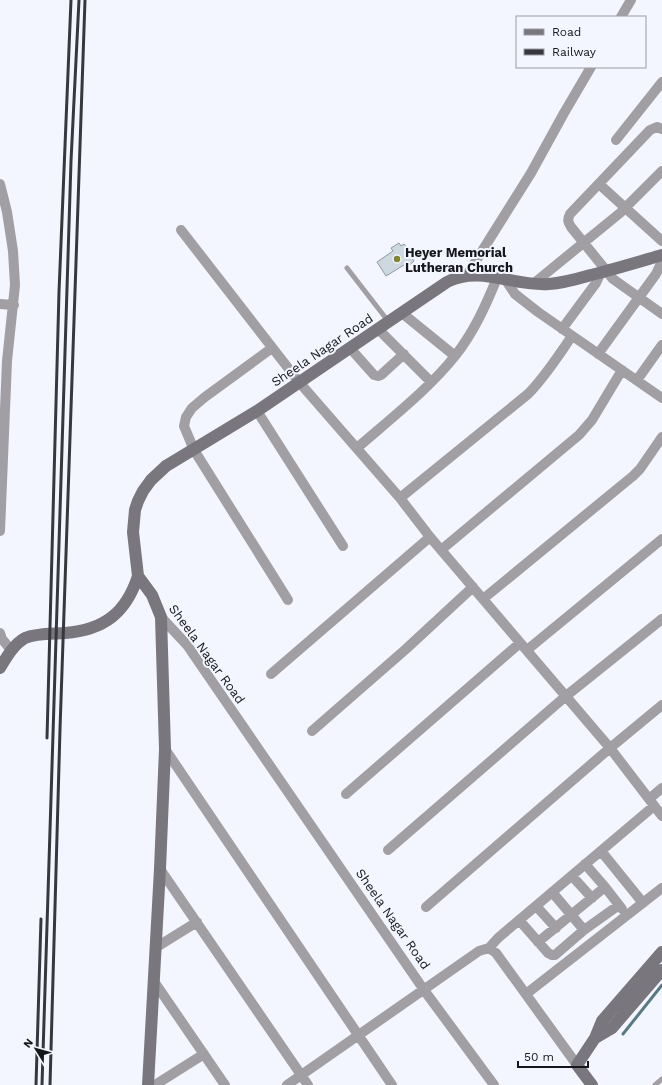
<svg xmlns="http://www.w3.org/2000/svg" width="662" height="1085" font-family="'Work Sans',sans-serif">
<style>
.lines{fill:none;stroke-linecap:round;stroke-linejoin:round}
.stream{stroke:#587b83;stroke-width:3}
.building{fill:#ced8e0;stroke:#9099a1}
.lane{stroke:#a29fa4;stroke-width:5}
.street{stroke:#a29fa4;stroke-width:10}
.secondary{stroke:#79767d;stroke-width:12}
.rail{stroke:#37383d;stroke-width:3}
.poi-dot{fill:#828630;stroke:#f3f5ff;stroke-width:1.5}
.labels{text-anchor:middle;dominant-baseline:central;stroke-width:4;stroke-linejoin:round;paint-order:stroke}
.poi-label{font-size:13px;font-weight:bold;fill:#16171b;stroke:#f3f5ff;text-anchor:start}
.street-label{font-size:13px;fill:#16171b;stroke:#f3f5ff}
</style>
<rect width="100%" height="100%" fill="#f3f5ff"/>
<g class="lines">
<path class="stream" d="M623,1034L662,985"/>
</g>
<path class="building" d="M399,243L401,246L404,244L413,255L411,257L414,261L406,268L404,265L386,276L377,262L393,251L391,248Z"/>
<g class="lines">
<path class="lane" d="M347,268L388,321
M655,1085L662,1079"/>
<path class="street" d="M621,17L631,0
M662,129L657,127L650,130L570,214C567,220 568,222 571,227L613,279L662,314
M616,140L662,82
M0,184L7,212L13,251L15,285L7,361L0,531
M599,184L662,241
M181,230L299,382L400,498L430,537L610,748L662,816
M467,275L531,173L564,113L591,67
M505,279L515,294L538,312L662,398
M533,284L620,213L662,171
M0,304L14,305
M402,313L455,356
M378,329L431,382
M562,329L596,283L601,272
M272,348L205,397L192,408L186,417L184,426L194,450L288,600
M350,348L374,375L378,376L381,375L404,354
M598,354L656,274L662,261
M637,380L662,345
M257,411L343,546
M357,448C389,420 429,389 455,356C474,332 486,305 497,278
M400,498L528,394C545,377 558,356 572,336
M441,550L579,435L592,420L622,370
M483,599L633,476L640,469L662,437
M161,617L187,645L424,990L494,1085
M0,633L2,639L11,650
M527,650L662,539
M271,674L430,537
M312,731L406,649L473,587
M165,749L392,1085
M346,794L520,643
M649,799L662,788
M388,850L566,696L662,619
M601,851L643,903
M585,864L605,887L622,909
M160,869L308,1085
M572,876L592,898
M552,892L584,930
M536,906L556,928
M426,907L610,748L662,705
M519,920L548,953L552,955H555L584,930L619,905
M538,942L605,887
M155,948L197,922
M489,948L496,953L577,1065
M153,980L225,1085
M526,994L662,888
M155,1085L204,1054
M287,1085L479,951L489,948L498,938L654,806"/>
<path class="secondary" d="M0,668C6,658 14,644 25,638C37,633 52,634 65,633C104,630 126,613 138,576
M595,1038L612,1028L662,970
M148,1085L160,869L165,749L161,617L152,595L138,576L133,532L135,510L138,501L143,491L151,480L166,466L257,411L447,282C481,265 514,287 549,284C564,283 577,279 591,275C615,269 638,262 662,255
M592,1085L577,1065L595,1038L602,1021L662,952"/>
<path class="rail" d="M47,738L59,292L71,0
M36,1085L41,919
M42,1085L71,161L79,0
M50,1085L60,729L85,0"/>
</g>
<circle class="poi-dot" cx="397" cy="259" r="4"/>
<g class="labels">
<g class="poi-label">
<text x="405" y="252">Heyer Memorial<tspan x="405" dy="15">Lutheran Church</tspan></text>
</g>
<g class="street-label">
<text transform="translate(322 350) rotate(-34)">Sheela Nagar Road</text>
<text transform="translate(207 654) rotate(54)">Sheela Nagar Road</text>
<text transform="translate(393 919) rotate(55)">Sheela Nagar Road</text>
</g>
</g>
<rect x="516" y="16" width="130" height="52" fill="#f3f5ff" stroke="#9b9ca4"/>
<rect x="524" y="29" width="20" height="6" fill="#79767d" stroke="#9b9ca4"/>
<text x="552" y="36" font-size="12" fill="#16171b">Road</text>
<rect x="524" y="49" width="20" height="6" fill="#37383d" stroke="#9b9ca4"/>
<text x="552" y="56" font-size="12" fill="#16171b">Railway</text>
<g transform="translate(36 1049) rotate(307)" stroke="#f3f5ff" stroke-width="3" paint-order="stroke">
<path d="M0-3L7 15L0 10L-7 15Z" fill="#16171b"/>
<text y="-6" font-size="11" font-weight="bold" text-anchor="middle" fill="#16171b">N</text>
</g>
<path d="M518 1061v6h70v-6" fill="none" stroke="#16171b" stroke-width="2"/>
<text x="524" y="1061" font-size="12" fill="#16171b" stroke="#f3f5ff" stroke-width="3" paint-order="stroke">50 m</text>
</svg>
